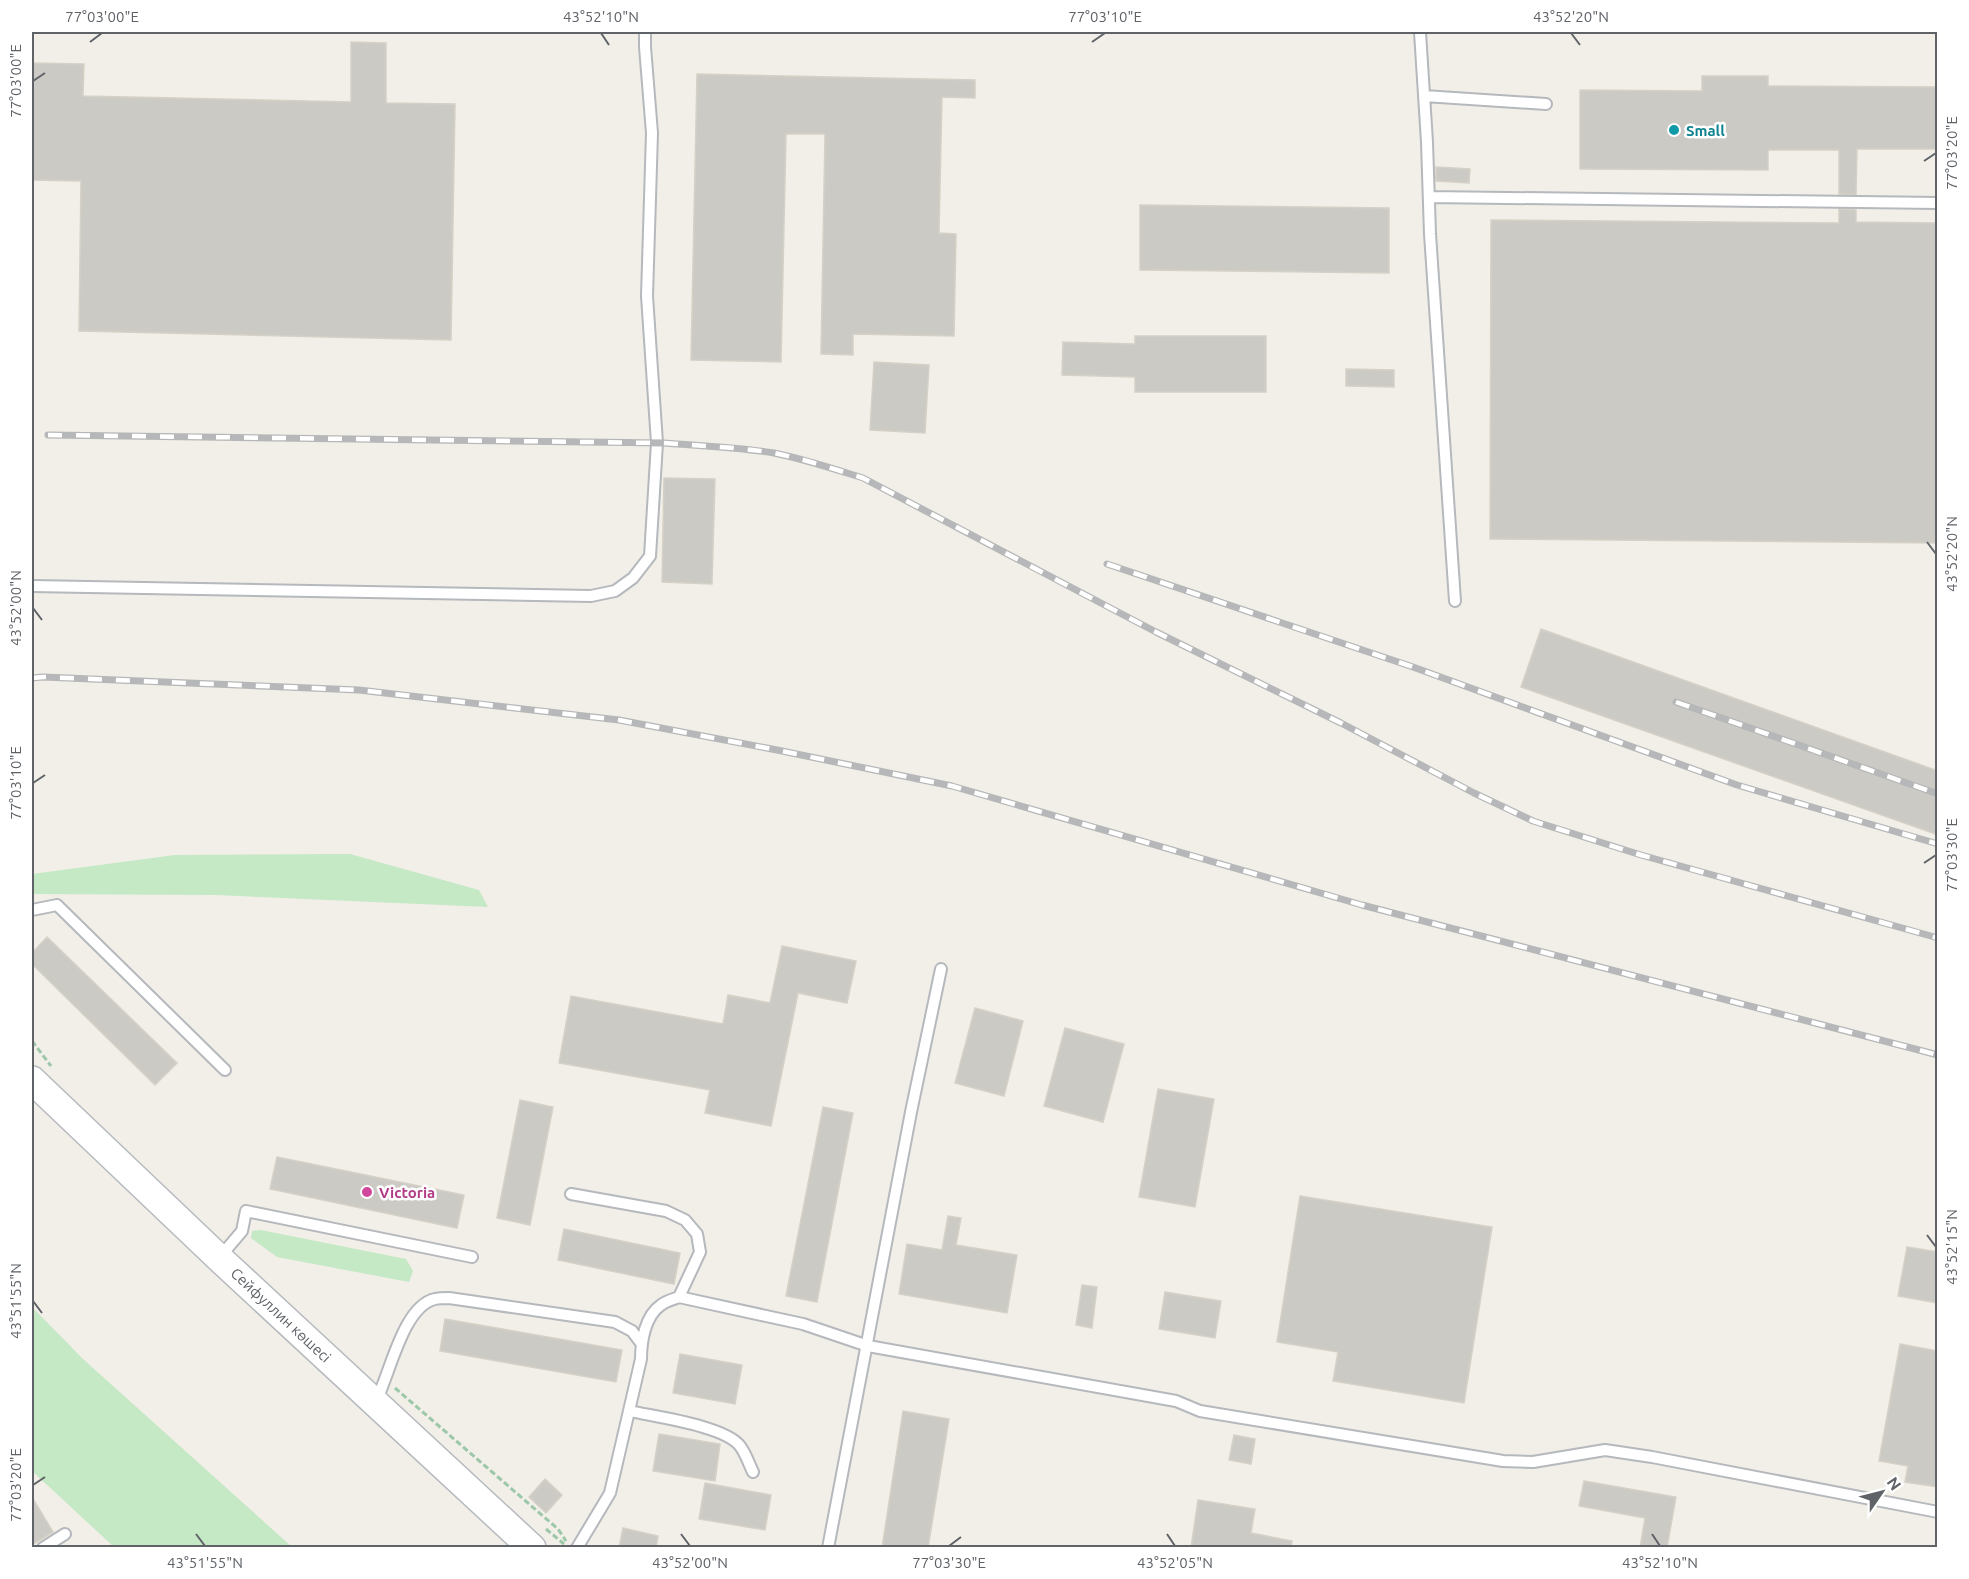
<svg xmlns="http://www.w3.org/2000/svg" width="1969" height="1579" font-family="Ubuntu,sans-serif">
<style>
.green{fill:#c5e8c5}
.building{fill:#cccac5;stroke:#d6d1c6;stroke-width:1.5}
.lines{fill:none;stroke-linecap:round;stroke-linejoin:round}
.lane-casing{stroke:#b5b8bc;stroke-width:14}
.secondary-casing{stroke:#b6babf;stroke-width:30}
.path{stroke:#9cc7a9;stroke-width:3;stroke-dasharray:6 3;stroke-linecap:butt}
.lane{stroke:#fff;stroke-width:10}
.secondary{stroke:#fff;stroke-width:27}
.rail-casing{stroke:#b6b7b8;stroke-width:7}
.rail{stroke:#fff;stroke-width:4.5;stroke-dasharray:14;stroke-linecap:butt}
.ticks{fill:none;stroke:#5f6368;stroke-width:2}
.culture-dot{fill:#0f9aa8;stroke:#fff;stroke-width:2}
.hotel-dot{fill:#d1479c;stroke:#fff;stroke-width:2}
.labels{text-anchor:middle;dominant-baseline:central;stroke-width:5;stroke-linejoin:round;paint-order:stroke}
.culture-label{font-size:15px;font-weight:bold;fill:#0d838f;stroke:#fff;text-anchor:start}
.hotel-label{font-size:15px;font-weight:bold;fill:#b23c85;stroke:#fff;text-anchor:start}
.street-label{font-size:15px;fill:#5f6368;stroke:#fff}
.neatline{fill:none;stroke:#5f6368;stroke-width:2}
.ticks-label{font-size:15px;text-anchor:middle;fill:#5f6368}
</style>
<rect width="100%" height="100%" fill="#f1efe8"/>
<path class="green" d="M350,854L479,890L488,907L216,895L32,894V874L175,855Z
M261,1230L406,1259L413,1271L409,1282L277,1257L251,1238L252,1231Z
M32,1307L83,1359L292,1547H114L32,1471Z"/>
<path class="building" d="M351,42L386,43V103L455,104L451,340L79,331L81,181L32,180V63L84,64L83,96L351,102Z
M697,74L975,80V98L942,97L939,233L956,234L954,336L853,334V355L821,354L825,134H786L781,362L691,360Z
M1702,76H1768V86L1938,87V149H1857L1856,195L1839,194V150H1768V170L1580,169V90L1702,91Z
M1436,167L1470,169L1469,183L1436,181Z
M1140,205L1389,208V273L1140,270Z
M1839,209L1856,210V222L1938,223V543L1490,539L1491,220L1839,223Z
M1135,336H1266V392H1135V377L1062,375L1063,342L1135,344Z
M874,362L929,365L925,433L870,430Z
M1346,369L1394,370V387L1346,386Z
M664,478L715,479L712,584L662,582Z
M1541,629L1938,771V835L1521,687Z
M47,937L177,1063L155,1085L32,964V953Z
M782,946L856,961L847,1003L798,993L771,1126L705,1113L710,1090L559,1063L571,996L723,1024L728,995L770,1003Z
M975,1008L1023,1021L1004,1096L955,1083Z
M1065,1028L1124,1044L1103,1122L1044,1106Z
M1158,1089L1214,1099L1195,1207L1139,1197Z
M520,1100L553,1107L530,1225L497,1218Z
M823,1107L853,1113L817,1302L786,1296Z
M277,1157L464,1195L457,1228L270,1189Z
M1300,1196L1492,1227L1464,1403L1333,1381L1338,1352L1277,1342Z
M948,1216L961,1218L956,1245L1017,1255L1007,1313L899,1294L907,1244L942,1250Z
M564,1229L680,1253L674,1284L558,1260Z
M1907,1247L1938,1252V1303L1898,1296Z
M1082,1285L1097,1287L1092,1328L1076,1325Z
M1165,1292L1221,1301L1215,1338L1159,1329Z
M445,1319L622,1350L616,1382L440,1351Z
M1900,1344L1938,1351V1487L1905,1482L1908,1466L1879,1461Z
M680,1354L742,1365L735,1404L673,1393Z
M903,1411L949,1419L928,1548H882Z
M659,1434L720,1444L715,1481L653,1471Z
M1234,1435L1255,1439L1251,1464L1229,1460Z
M545,1479L562,1495L546,1513L529,1497Z
M1584,1481L1676,1497L1667,1548H1640L1645,1518L1579,1506Z
M705,1483L771,1495L765,1530L699,1519Z
M32,1497L53,1532L32,1545Z
M1198,1500L1255,1509L1251,1533L1292,1541L1291,1548H1191Z
M623,1528L658,1536L656,1548H619Z"/>
<g class="lines">
<defs>
<path id="lane" d="M1420,32L1427,142L1430,234L1455,601
M1424,96L1546,104
M1429,197L1938,203
M32,586L591,596L615,591L633,578L650,556L657,443L647,296L652,133L645,47V32
M32,910L57,905L225,1070
M571,1194L666,1211L685,1220L697,1234L700,1252L679,1297
M219,1258L242,1231L246,1211L472,1257
M376,1401C390,1374 403,1306 435,1299C439,1298 445,1298 449,1298L615,1322L632,1331L641,1343
M630,1411C656,1417 725,1426 740,1446C746,1454 749,1464 753,1472
M43,1548L65,1534
M577,1548L610,1493L641,1359C641,1341 645,1316 661,1305C666,1301 674,1299 679,1297L803,1324L868,1346L1176,1401L1200,1411L1503,1461L1533,1462L1605,1450L1652,1457L1938,1512
M828,1548L911,1112L941,969"/>
<path id="secondary" d="M32,1080L219,1258L532,1548"/>
</defs>
<use href="#lane" class="lane-casing"/>
<use href="#secondary" class="secondary-casing"/>
<path class="path" d="M32,1041L51,1066
M395,1388L558,1529L566,1541
M546,1529L564,1544"/>
<use href="#lane" class="lane"/>
<use href="#secondary" class="secondary"/>
<defs>
<path id="rail" d="M48,435L664,443C701,446 738,447 774,453C804,459 834,469 863,478L1156,632L1341,723L1474,793L1533,821L1641,855L1938,938
M1107,564L1413,667L1737,785L1938,844
M32,678L43,677L359,690L619,720L777,750L952,786L1362,905L1938,1055
M1676,702L1938,794"/>
</defs>
<use href="#rail" class="rail-casing"/>
<use href="#rail" class="rail"/>
</g>
<path class="ticks" d="M601,33L609,45M1571,33L1580,45M90,42L102,33M1092,42L1105,33M33,81L45,73M1924,161L1936,153M1927,542L1936,554M33,608L42,620M33,783L45,775M1924,863L1936,855M1927,1235L1936,1247M33,1301L42,1313M33,1485L45,1477M196,1534L205,1546M681,1534L690,1546M1167,1534L1175,1546M1652,1534L1660,1546M949,1546L961,1537"/>
<circle class="culture-dot" cx="1674" cy="130" r="6"/>
<circle class="hotel-dot" cx="367" cy="1192" r="6"/>
<g class="labels">
<g class="culture-label">
<text x="1686" y="130">Small</text>
</g>
<g class="hotel-label">
<text x="379" y="1192">Victoria</text>
</g>
<g class="street-label">
<text transform="translate(281 1315) rotate(43)">Сейфуллин көшесі</text>
</g>
</g>
<rect width="1969" height="1579" fill="none" stroke="#ffffff" stroke-width="66"/>
<g transform="translate(1882 1492) rotate(55)" stroke="#ffffff" stroke-width="4.5" paint-order="stroke">
<path d="M0-4.5L10 22L0 15L-10 22Z" fill="#5f6368"/>
<text y="-9" font-size="16" font-weight="bold" text-anchor="middle" fill="#5f6368">N</text>
</g>
<rect x="33" y="33" width="1903" height="1513" class="neatline"/>
<g class="ticks-label">
<text x="102" y="22">77°03'00"E</text>
<text x="601" y="22">43°52'10"N</text>
<text x="1105" y="22">77°03'10"E</text>
<text x="1571" y="22">43°52'20"N</text>
<text transform="translate(16 81) rotate(-90)" y="5">77°03'00"E</text>
<text transform="translate(1952 153) rotate(-90)" y="5">77°03'20"E</text>
<text transform="translate(1952 554) rotate(-90)" y="5">43°52'20"N</text>
<text transform="translate(16 608) rotate(-90)" y="5">43°52'00"N</text>
<text transform="translate(16 783) rotate(-90)" y="5">77°03'10"E</text>
<text transform="translate(1952 855) rotate(-90)" y="5">77°03'30"E</text>
<text transform="translate(1952 1247) rotate(-90)" y="5">43°52'15"N</text>
<text transform="translate(16 1301) rotate(-90)" y="5">43°51'55"N</text>
<text transform="translate(16 1485) rotate(-90)" y="5">77°03'20"E</text>
<text x="205" y="1568">43°51'55"N</text>
<text x="690" y="1568">43°52'00"N</text>
<text x="949" y="1568">77°03'30"E</text>
<text x="1175" y="1568">43°52'05"N</text>
<text x="1660" y="1568">43°52'10"N</text>
</g>
</svg>
